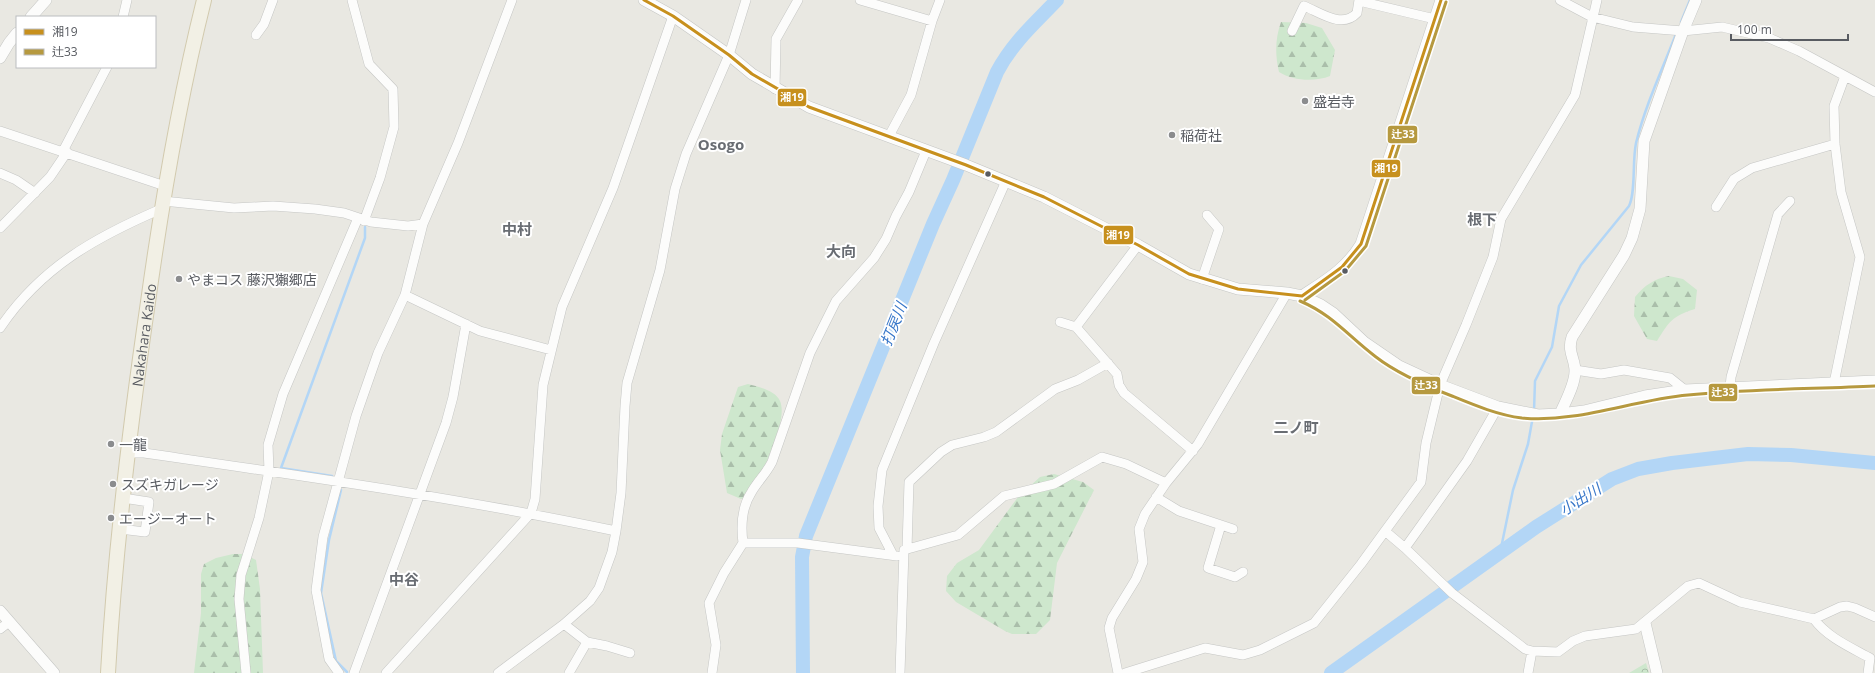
<svg xmlns="http://www.w3.org/2000/svg" width="1875" height="673" font-family="'Open Sans','Noto Sans JP',sans-serif">
<style>
.forest{fill:url(#forest-firs)}
.park{fill:url(#park-crowns)}
.lines{fill:none;stroke-linecap:round;stroke-linejoin:round}
.stream{stroke:#b3d6f6;stroke-width:2.5}
.river{stroke:#b3d6f6;stroke-width:14}
.minor-casing{stroke:#c5c6c4;stroke-width:10}
.tertiary-casing{stroke:#c5c6c4;stroke-width:12}
.primary-casing{stroke:#d2caae;stroke-width:16}
.minor{stroke:#fcfcfb;stroke-width:9}
.tertiary{stroke:#fcfcfb;stroke-width:11}
.primary{stroke:#f2f0e5;stroke-width:14}
.bus-1-casing{stroke:#fff;stroke-width:6}
.bus-2-casing{stroke:#fff;stroke-width:6}
.bus-1{stroke:#c7901d;stroke-width:3}
.bus-2{stroke:#b6993f;stroke-width:3}
.poi-dot{fill:#8b8c8e;stroke:#fff;stroke-width:1.5}
.bus-dot{fill:#585b61;stroke:#fff;stroke-width:1.5}
.labels{text-anchor:middle;dominant-baseline:central;stroke-width:4;stroke-linejoin:round;paint-order:stroke}
.poi-label{font-size:14px;fill:#585b61;stroke:#fff;text-anchor:start}
.street-label{font-size:14px;fill:#585b61;stroke:#fff}
.neighbourhood-label{font-size:15px;font-weight:bold;fill:#696d73;stroke:#fff}
.water-label{font-size:15px;font-style:italic;fill:#3877c9;stroke:#fff}
.line-badge{stroke:#fff;stroke-width:1.5}
.badge-label{font-size:11px;text-anchor:middle;font-weight:bold;fill:#fff}
</style>
<defs>
<pattern id="forest-firs" width="22" height="20" patternUnits="userSpaceOnUse"><rect width="22" height="20" fill="#cee7cd"/><path d="M5 1l3.5 6h-7zM16 11l3.5 6h-7z" fill="#aabeaa"/></pattern>
<pattern id="park-crowns" width="20" height="18" patternUnits="userSpaceOnUse"><rect width="20" height="18" fill="#cee7cd"/><path d="M2 6a3 3 0 1 1 6 0M12 15a3 3 0 1 1 6 0" fill="none" stroke="#aabeaa"/></pattern>
</defs>
<rect width="100%" height="100%" fill="#e9e8e2"/>
<path class="forest" d="M1281,22L1306,23L1322,28L1335,50L1330,76C1315,82 1293,81 1279,72C1275,55 1275,39 1281,22Z
M1669,276L1683,279L1697,290L1695,309C1672,316 1669,322 1657,341L1647,339L1634,316L1635,297C1645,285 1654,279 1669,276Z
M748,384C758,387 775,390 780,401C789,421 760,477 750,496L741,499L727,493L720,450L722,434L738,387Z
M1054,474L1083,482L1094,490L1057,563L1050,620L1036,634H1012L1005,631L956,602L946,591L947,576L957,563L979,550L1018,497L1040,477Z
M233,554H244L256,560L260,589L263,673H194L201,613V574L204,564L216,558Z"/>
<path class="park" d="M1646,663L1649,673H1629Z"/>
<g class="lines">
<path class="stream" d="M1681,22L1690,0
M1534,411L1535,381L1552,347L1559,306L1581,265L1629,206C1636,192 1632,162 1636,143C1645,106 1662,70 1676,34
M332,476L281,468L365,238V227
M341,490L329,540L321,593L336,661L347,672
M1500,553L1513,490L1528,444L1533,416"/>
<path class="river" d="M803,673L802,557L806,536L933,224L953,180L997,72C1012,43 1035,23 1057,0
M1331,673L1536,527L1612,479L1638,469L1672,463L1748,454L1791,455L1875,463"/>
<defs>
<path id="minor" d="M352,0L369,64L393,89L394,127L380,178L364,221
M860,0L932,21
M1560,0L1592,17L1633,27L1683,31L1722,27L1769,38L1799,51L1875,92
M1359,1L1435,19
M123,17L127,0
M1292,31L1304,6C1321,13 1342,29 1357,13L1359,0
M256,35L264,24L273,0
M775,89L776,39L798,0
M0,131L165,186
M889,136L911,95L932,21L940,0
M63,151L107,67
M0,173L16,180L35,193
M163,201L234,208L273,206L315,209L344,213L371,222L408,226L423,224
M1716,207L1734,179L1752,168L1835,144
M0,228L50,177L67,152
M1202,279L1219,229L1207,215
M405,295L480,331L551,350
M1060,322L1076,327L1117,374L1119,385L1124,393L1193,451
M1076,327L1138,245
M0,328C41,267 96,237 161,209
M1575,370L1601,374L1624,370L1670,378L1685,390
M1834,383L1860,257L1841,192L1835,144L1834,106L1845,76
M1730,387L1731,377L1778,214L1790,201
M1498,407L1467,461L1405,548L1452,593L1525,649L1532,651L1558,652L1573,641L1585,636L1636,629L1688,586L1699,583L1740,602L1814,619L1840,607L1847,606L1855,608L1875,617
M128,453H144C302,476 460,498 616,531
M1156,497L1179,511L1233,529
M1221,525L1208,568L1235,577L1243,572
M120,529L145,532L149,502L123,498
M743,543H798L897,556
M1405,548L1385,531L1421,482L1426,443L1440,385L1466,325L1493,257L1501,219L1575,95L1597,0
M907,549L909,482L941,452L952,445L984,437L996,432L1055,389L1078,380L1108,363
M893,555L879,528L878,506L882,470L934,343L1006,181
M1814,619C1827,637 1850,647 1870,658L1868,673
M564,624L587,642L607,646L630,653
M0,629L9,622
M246,673L239,599L241,575L259,518L269,471L268,445L283,394L358,218
M339,673L329,659L316,590L323,537L356,416L378,353L405,295L423,224L458,143L512,0
M354,673L446,423L453,397L466,324
M386,673L531,513L535,499L543,385L562,307L613,188L673,16
M498,673L564,624L590,601L599,588L612,552L616,531L621,493L625,406L627,383L660,270L675,189L686,154L729,55L746,0
M569,673L587,642
M712,673L716,645L709,603L724,573L743,543C741,527 742,507 751,493C757,482 766,474 772,462L810,353L836,301L874,258L886,239L896,216L909,192L926,151
M900,673L904,550L958,535L1004,496L1054,484L1102,457L1126,464L1166,483
M1118,673L1109,628L1112,618L1136,579L1143,562L1139,529L1145,514L1166,483L1198,444L1287,293
M1125,673L1205,648L1243,655L1260,650L1314,623L1361,564L1385,531
M1528,673L1532,651"/>
<path id="tertiary" d="M644,0L673,16L729,55L752,74L809,107L966,165L1044,197L1138,245L1189,274L1238,289L1287,293L1302,296L1321,305L1333,313L1364,342L1399,366L1440,385L1498,407L1538,415L1560,414L1584,411L1645,396L1685,390L1875,381
M31,17L46,0
M0,58L9,43L17,33
M1302,296C1326,280 1346,269 1361,244L1441,0
M1560,414C1565,402 1575,385 1575,371C1575,358 1567,352 1572,337L1624,255L1632,238L1640,209L1644,141L1683,31L1696,0
M0,611L54,673
M1645,623L1657,673"/>
<g id="primary">
<path id="s1" d="M108,673C115,549 130,425 148,302C162,201 179,100 204,0"/>
</g>
</defs>
<use href="#minor" class="minor-casing"/>
<use href="#tertiary" class="tertiary-casing"/>
<use href="#primary" class="primary-casing"/>
<use href="#minor" class="minor"/>
<use href="#tertiary" class="tertiary"/>
<use href="#primary" class="primary"/>
<defs>
<path id="bus-1" d="M644,0L673,16L729,55L752,74L809,107L966,165L1044,197L1138,245L1189,274L1238,289L1302,296L1342,267L1361,244L1441,0"/>
<path id="bus-2" d="M1305,300L1345,271L1366,246L1446,2
M1300,301C1333,315 1348,336 1376,357C1398,374 1426,386 1452,396C1474,405 1498,415 1522,418C1579,423 1632,400 1688,395C1750,389 1813,389 1875,386"/>
</defs>
<use href="#bus-1" class="bus-1-casing"/>
<use href="#bus-2" class="bus-2-casing"/>
<use href="#bus-1" class="bus-1"/>
<use href="#bus-2" class="bus-2"/>
</g>
<g class="poi-dot">
<circle cx="1305" cy="101" r="4"/>
<circle cx="1172" cy="135" r="4"/>
<circle cx="179" cy="279" r="4"/>
<circle cx="111" cy="444" r="4"/>
<circle cx="113" cy="484" r="4"/>
<circle cx="111" cy="518" r="4"/>
</g>
<g class="bus-dot">
<circle cx="988" cy="174" r="3.5"/>
<circle cx="1345" cy="271" r="3.5"/>
</g>
<g class="labels">
<g class="poi-label">
<text x="1313" y="101">盛岩寺</text>
<text x="1180" y="135">稲荷社</text>
<text x="187" y="279">やまコス 藤沢獺郷店</text>
<text x="119" y="444">一龍</text>
<text x="121" y="484">スズキガレージ</text>
<text x="119" y="518">エージーオート</text>
</g>
<g class="street-label">
<text stroke="none"><textPath href="#s1" startOffset="340">Nakahara Kaido</textPath></text>
</g>
<g class="neighbourhood-label">
<text x="721" y="144">Osogo</text>
<text x="1482" y="219">根下</text>
<text x="517" y="229">中村</text>
<text x="841" y="251">大向</text>
<text x="1296" y="427">二ノ町</text>
<text x="404" y="579">中谷</text>
</g>
<g class="water-label">
<text transform="translate(893 324) rotate(-68)">打戻川</text>
<text transform="translate(1580 499) rotate(-32)">小出川</text>
</g>
</g>
<g class="line-badge">
<rect x="777" y="88" width="30" height="19" rx="4" fill="#c7901d"/>
<rect x="1387" y="125" width="31" height="19" rx="4" fill="#b6993f"/>
<rect x="1371" y="159" width="30" height="19" rx="4" fill="#c7901d"/>
<rect x="1103" y="225" width="31" height="20" rx="4" fill="#c7901d"/>
<rect x="1411" y="376" width="30" height="19" rx="4" fill="#b6993f"/>
<rect x="1708" y="383" width="30" height="19" rx="4" fill="#b6993f"/>
</g>
<g class="badge-label">
<text x="792" y="101">湘19</text>
<text x="1403" y="138">辻33</text>
<text x="1386" y="172">湘19</text>
<text x="1118" y="239">湘19</text>
<text x="1426" y="389">辻33</text>
<text x="1723" y="396">辻33</text>
</g>
<rect x="16" y="16" width="140" height="52" fill="#ffffff" stroke="#bcbdc0"/>
<rect x="24" y="29" width="20" height="6" fill="#c7901d" stroke="#bcbdc0"/>
<text x="52" y="36" font-size="12" fill="#585b61">湘19</text>
<rect x="24" y="49" width="20" height="6" fill="#b6993f" stroke="#bcbdc0"/>
<text x="52" y="56" font-size="12" fill="#585b61">辻33</text>
<path d="M1731 34v6h117v-6" fill="none" stroke="#585b61" stroke-width="2"/>
<text x="1737" y="34" font-size="12" fill="#585b61" stroke="#ffffff" stroke-width="3" paint-order="stroke">100 m</text>
</svg>
